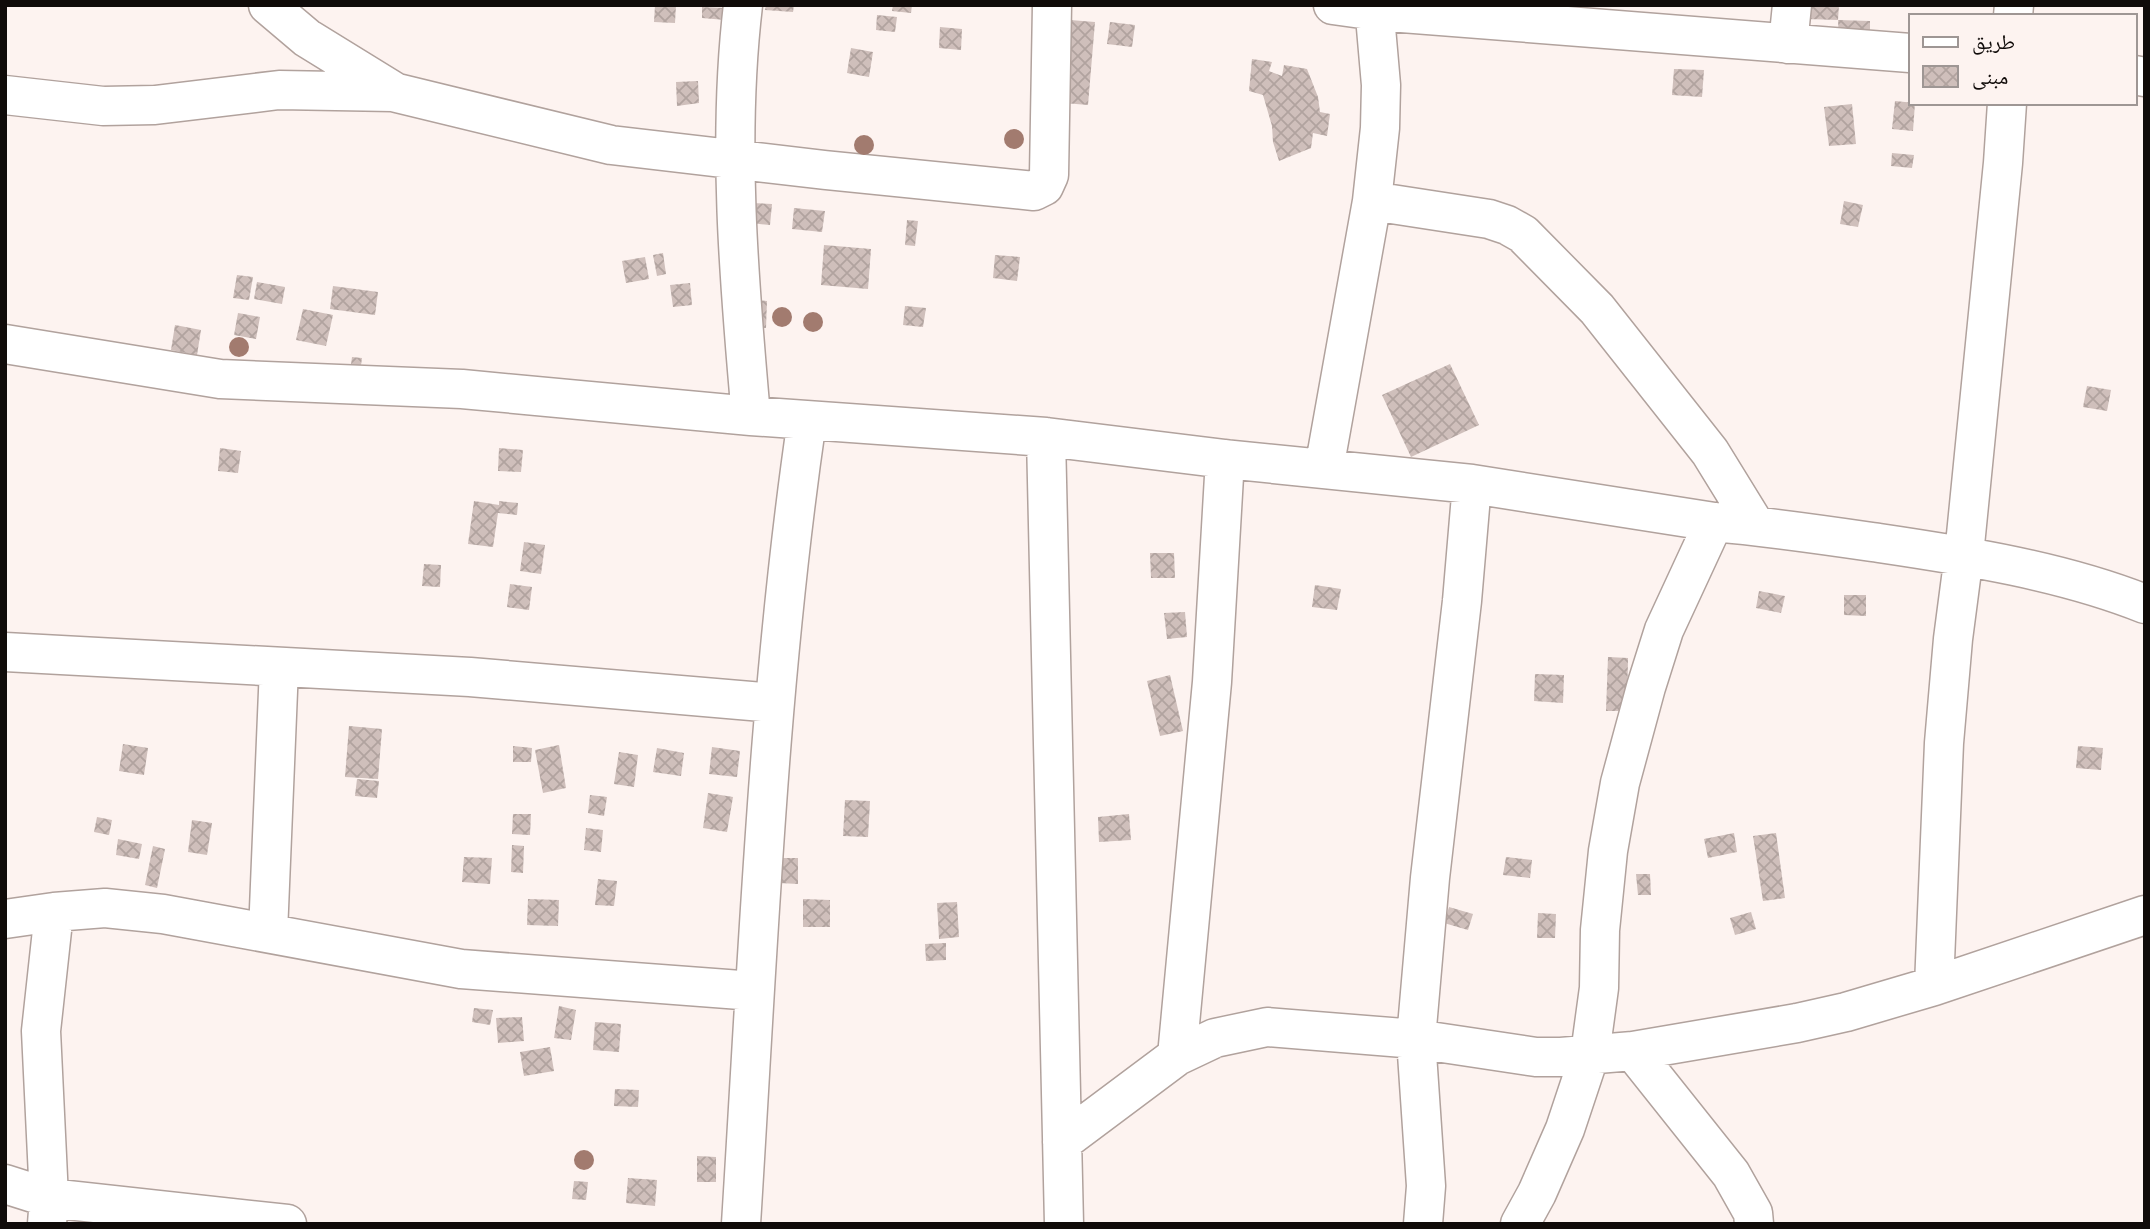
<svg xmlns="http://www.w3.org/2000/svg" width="2150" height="1229" font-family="'Open Sans','Noto Naskh Arabic',sans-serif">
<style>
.building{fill:url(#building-cross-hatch)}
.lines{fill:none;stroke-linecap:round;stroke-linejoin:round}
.minor-casing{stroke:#b1a29d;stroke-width:41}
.minor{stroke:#fff;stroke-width:38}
.tree{fill:#a27b6f}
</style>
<defs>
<pattern id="building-cross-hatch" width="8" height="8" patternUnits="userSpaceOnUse" patternTransform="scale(1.75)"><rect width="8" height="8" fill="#cfbfbb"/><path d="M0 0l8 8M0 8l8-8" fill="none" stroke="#b1a39f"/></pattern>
</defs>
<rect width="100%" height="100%" fill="#fdf3f0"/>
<path class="building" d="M655,5H676L675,23L654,22Z
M766,5H794L793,12L765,10Z
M893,5H912L911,13L892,11Z
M1806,5H1839L1838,20L1806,19Z
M702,7L725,8V20L702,18Z
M877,15L897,17L895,32L876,30Z
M1070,20L1095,22L1088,105L1064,103Z
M1838,20L1870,21V41L1839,40Z
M1110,22L1135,25L1132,47L1107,44Z
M940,27L962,29L961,50L939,48Z
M851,48L873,52L869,77L847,73Z
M1252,59L1272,62L1269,71L1282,76L1284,65L1307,69L1318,97L1320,112L1330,114L1327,136L1313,133L1311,148L1279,161L1273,142L1272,126L1263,95L1249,91Z
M1674,69L1704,70L1702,97L1672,95Z
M698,81L699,103L677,106L676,82Z
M1895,101L1915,103L1913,131L1892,129Z
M1852,104L1856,144L1829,146L1824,107Z
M1892,153L1914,155L1912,168L1891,166Z
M1844,201L1863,205L1858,227L1840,224Z
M751,203L772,204L770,225L750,223Z
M794,208L825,211L822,232L792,229Z
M907,220L918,221L915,246L905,245Z
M824,245L871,249L868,289L821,285Z
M663,253L666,274L657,276L653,255Z
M995,255L1020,257L1017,281L993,278Z
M645,257L649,279L626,283L622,261Z
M237,275L253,277L249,300L233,298Z
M257,282L285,287L282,304L254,299Z
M690,283L692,305L673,307L670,285Z
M333,286L378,292L375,315L330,309Z
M754,300L767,301L766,328L752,327Z
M905,306L926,308L923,327L903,325Z
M303,309L333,315L326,346L296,340Z
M238,313L260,317L256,339L234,335Z
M175,325L201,330L197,355L171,350Z
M352,357L362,358L359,380L349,379Z
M1450,364L1479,425L1411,457L1382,395Z
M2087,386L2111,390L2107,411L2083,407Z
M220,448L241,451L238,473L218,471Z
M499,448L523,450L521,472L498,471Z
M474,501L499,505V501L518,503L517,515L498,513L493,547L468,544Z
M524,542L545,545L541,574L520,571Z
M1150,553H1174L1175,578H1151Z
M424,564L441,565L440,587L422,586Z
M510,584L532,587L529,610L507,607Z
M1315,585L1341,589L1337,610L1312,607Z
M1759,591L1785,596L1781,613L1756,608Z
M1844,595H1866V616L1844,615Z
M1185,612L1187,637L1167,639L1164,613Z
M1608,657L1628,658L1627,711H1606Z
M1535,674L1564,675L1563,703L1534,701Z
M1170,675L1183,731L1160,736L1147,681Z
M349,726L382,729L378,779L345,777Z
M123,744L148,748L144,775L119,771Z
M559,745L566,788L543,793L535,750Z
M513,746L532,748L531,762H513Z
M2078,746L2103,748L2101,770L2076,768Z
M712,747L740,751L737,777L709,774Z
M657,748L684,753L681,776L653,772Z
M619,752L638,755L634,787L614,784Z
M357,779L379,781L377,798L355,796Z
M708,793L733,797L727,832L703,828Z
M590,795L607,797L604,816L588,813Z
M845,800L870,801L868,837L843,836Z
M513,814H531L530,835L512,834Z
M1129,814L1131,840L1099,842L1098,817Z
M97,817L112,820L109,835L94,832Z
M192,820L212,823L207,855L188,852Z
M586,828L603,830L601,852L584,850Z
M1734,833L1737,852L1708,858L1704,839Z
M1776,833L1785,898L1763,901L1753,836Z
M118,839L142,844L139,859L116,855Z
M512,845L524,846L523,873L511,872Z
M153,846L165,849L157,888L145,885Z
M464,857L492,858L490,884L462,882Z
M1506,857L1532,860L1530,878L1503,875Z
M779,858H798V884L779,883Z
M1636,874H1650L1651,895H1638Z
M598,879L617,881L614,906L595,905Z
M528,899L559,900L558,926L527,925Z
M803,899L830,900V927H803Z
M957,902L959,937L939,939L937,903Z
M1449,907L1473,914L1468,930L1444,923Z
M1751,912L1756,929L1735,935L1730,918Z
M1538,913L1556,914L1555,938H1537Z
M946,943V960L926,961L925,944Z
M559,1006L576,1010L571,1040L554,1038Z
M474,1008L493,1010L490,1025L472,1022Z
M522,1017L524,1041L498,1043L496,1018Z
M595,1022L621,1024L619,1052L593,1050Z
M550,1047L554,1071L524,1076L520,1052Z
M615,1089L639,1090L638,1107L614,1106Z
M697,1156L716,1157V1182H697Z
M628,1178L657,1180L655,1206L626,1203Z
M574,1181L588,1182L586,1200L572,1199Z"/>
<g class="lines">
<defs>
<path id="minor" d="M268,5L307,38L393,91
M743,5C727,139 739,282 751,416
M1333,5L1376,11L1910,53
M2013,16L2014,5
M1788,44L1792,5
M2134,75L2145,77
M5,95L103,106L155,105L279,90L393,92L611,145L825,170L1034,191L1044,186L1049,175L1052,5
M1372,201L1489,219L1507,225L1523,234L1597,309L1710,452L1755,525
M5,344L220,379L462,389L751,416L1046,437L1225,459L1472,484L1714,522C1770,527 1824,535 1879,543C1967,556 2062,571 2145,604
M1046,437L1064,1224
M1324,469L1372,201L1380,128L1381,85L1374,5
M5,652L470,677L774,703
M5,919L54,912L105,908L163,914L461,969L754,991
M268,933L279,667
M1934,986L1944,743L1953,639L1964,555L2003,163L2007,103
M1633,1051L1731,1174L1753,1213L1754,1224
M1177,1056L1212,682L1225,459
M1062,1142L1177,1056L1215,1038L1267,1027L1416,1039L1536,1057H1561L1633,1051L1797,1023L1846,1012L1934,986L2145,915
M5,1184L49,1198L287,1224
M47,1224L49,1198L41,1031L54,912
M741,1224C758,955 768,686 807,420
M1423,1224L1426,1186L1416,1039L1430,878L1462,601L1472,484
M1520,1224L1537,1193L1565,1129L1590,1054L1599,988L1600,930L1608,851L1620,783L1646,687L1664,630L1714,522"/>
</defs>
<use href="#minor" class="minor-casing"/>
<use href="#minor" class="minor"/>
</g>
<g class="tree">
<circle cx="1014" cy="139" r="10"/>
<circle cx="864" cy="145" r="10"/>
<circle cx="782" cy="317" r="10"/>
<circle cx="813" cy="322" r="10"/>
<circle cx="239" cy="347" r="10"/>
<circle cx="584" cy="1160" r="10"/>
</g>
<rect width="2150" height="1229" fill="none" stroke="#100b09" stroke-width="14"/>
<rect x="1909" y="14" width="228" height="91" fill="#fdf3f0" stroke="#9e9694" stroke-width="2"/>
<rect x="1923" y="37" width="35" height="10" fill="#ffffff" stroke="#9e9694" stroke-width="2"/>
<text x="1972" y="49" font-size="21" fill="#100b09">طريق</text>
<rect x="1923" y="66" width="35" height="21" fill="url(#building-cross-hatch)" stroke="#9e9694" stroke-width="2"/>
<text x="1972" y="84" font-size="21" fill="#100b09">مبنى</text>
</svg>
